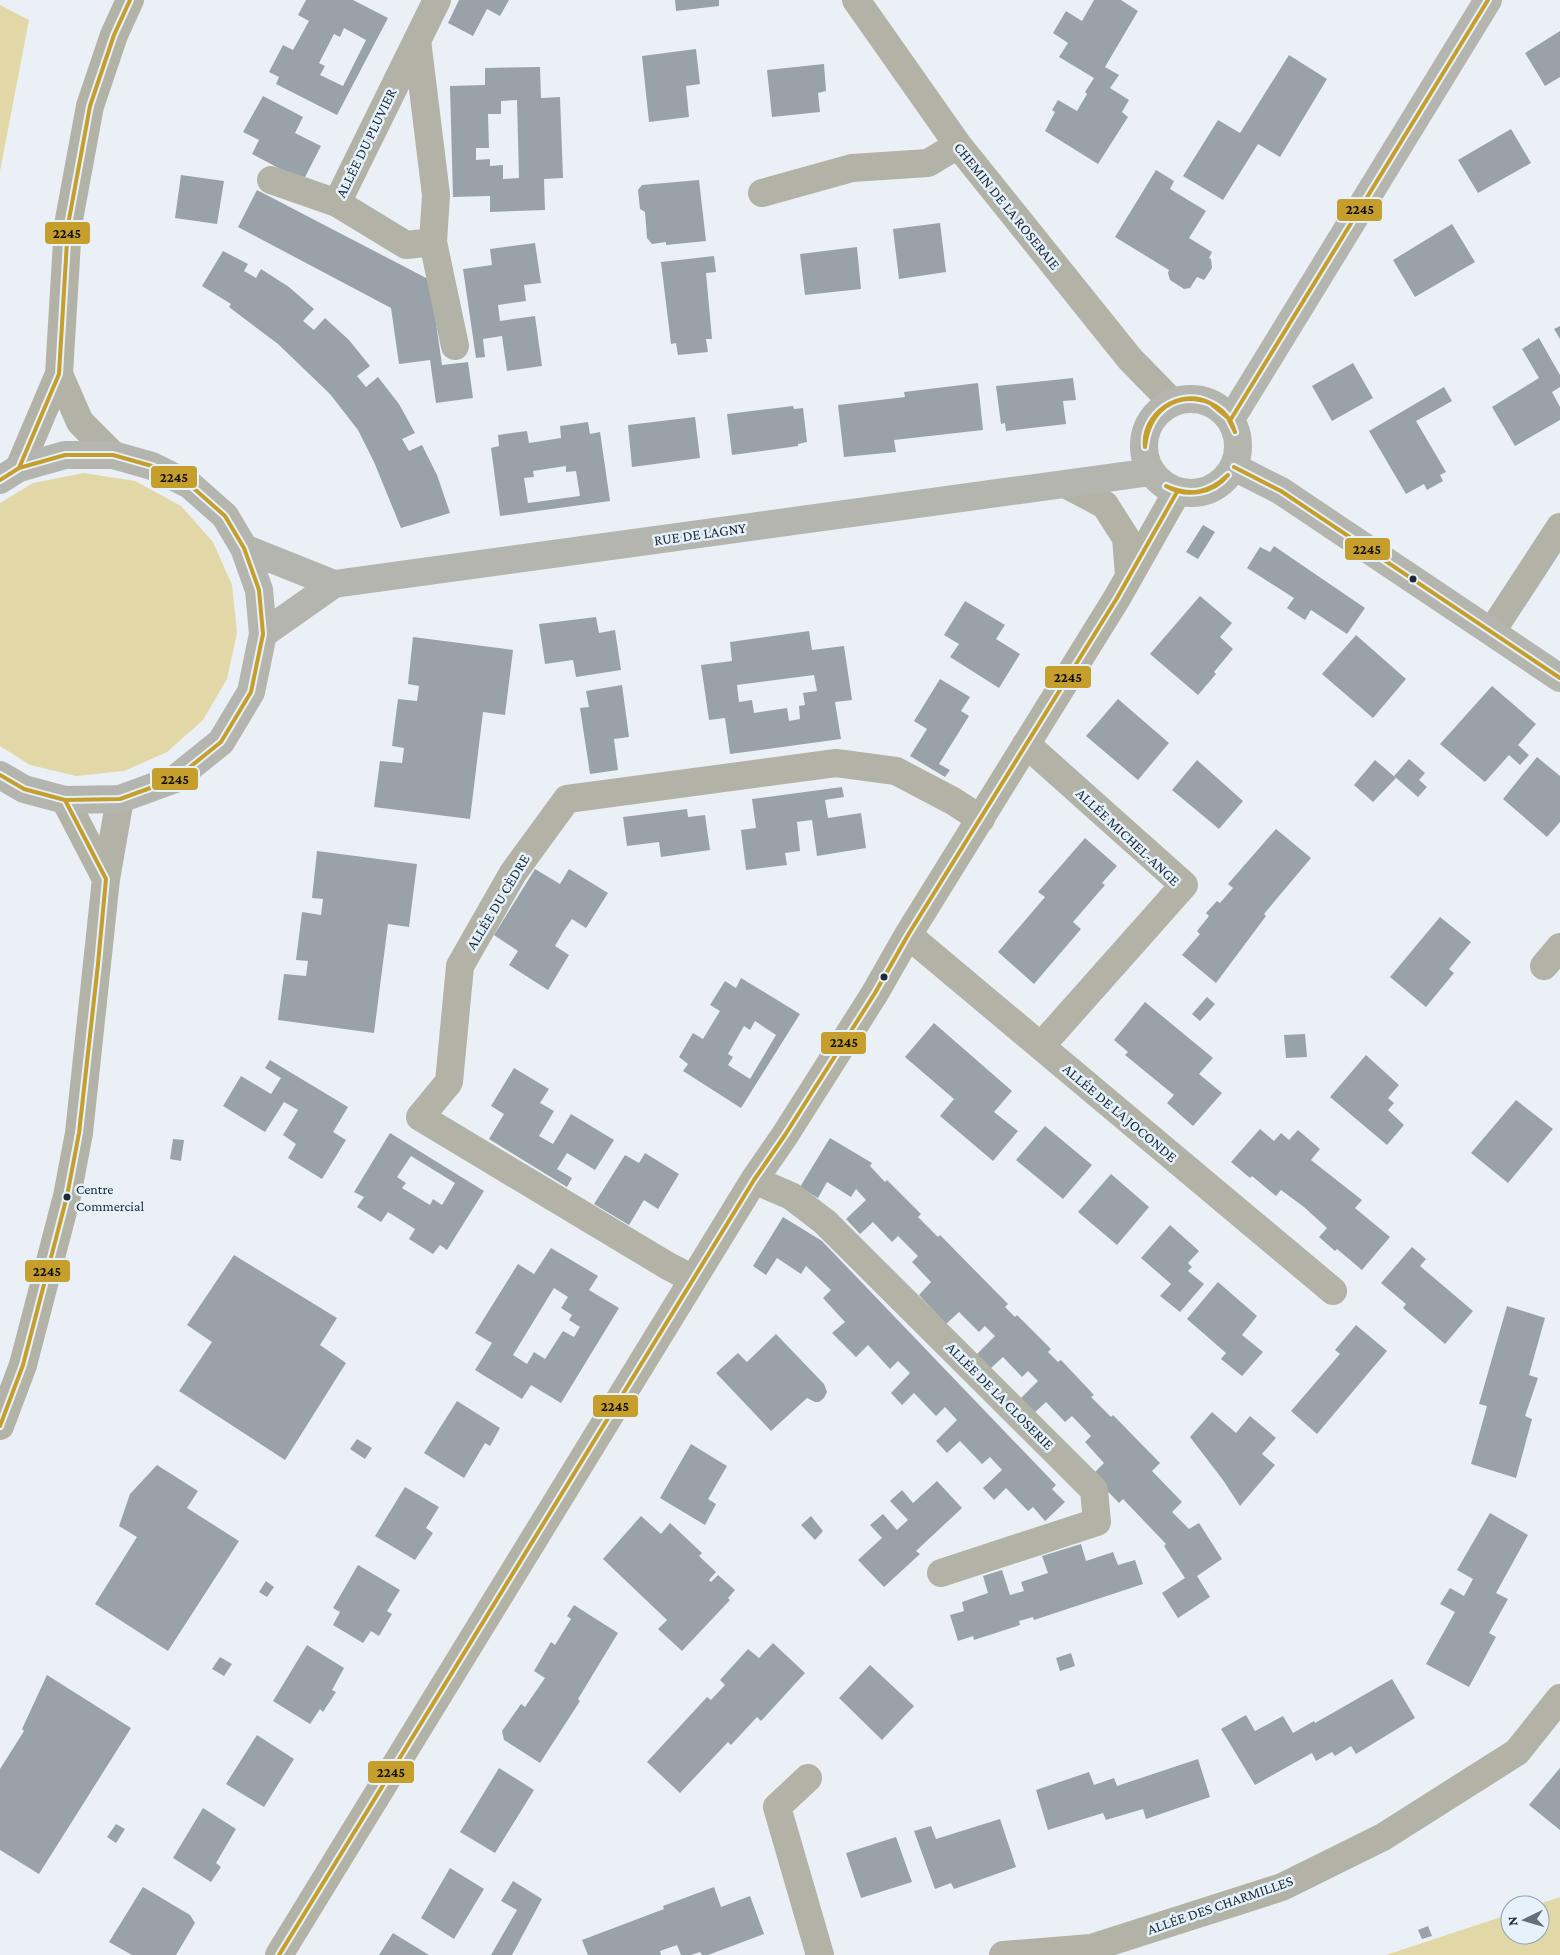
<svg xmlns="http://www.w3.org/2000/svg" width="1560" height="1955" font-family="'Crimson Pro',serif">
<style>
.green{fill:#e2d8a7}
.building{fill:#9aa2a9;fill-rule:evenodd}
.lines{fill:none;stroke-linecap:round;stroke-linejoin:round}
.minor{stroke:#b3b2a7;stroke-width:28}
.major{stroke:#b4b5ae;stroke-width:28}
.bus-1-casing{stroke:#e5f1fb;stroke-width:8}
.bus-1{stroke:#c59e2b;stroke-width:4}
.bus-dot{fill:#1e2a33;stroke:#e5f1fb;stroke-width:2}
.labels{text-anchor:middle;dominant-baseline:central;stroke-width:5;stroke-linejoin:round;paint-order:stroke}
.bus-label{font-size:14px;fill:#1e2a33;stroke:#e5f1fb;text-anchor:start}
.street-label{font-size:15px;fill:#1e2a33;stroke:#e5f1fb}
.line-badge{stroke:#e5f1fb;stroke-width:2}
.pale-badge-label{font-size:14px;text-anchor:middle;font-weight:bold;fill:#111}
</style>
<rect width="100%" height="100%" fill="#eaf0f6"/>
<path class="green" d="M0,5L29,20L0,171Z
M84,473L135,481L181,506L213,542L232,585L237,633L227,679L203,720L167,752L124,771L76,776L30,765L0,746V503L33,483Z
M1560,1897V1955H1386L1510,1914V1935H1540V1905H1536Z"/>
<path class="building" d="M306,0H353L388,18L337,115L276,84L279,77L269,72L283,45L293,50L309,21L298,15ZM344,28L366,40L343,86L320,75L325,66L319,63L334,34L340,37Z
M459,0H509L500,16L487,9L473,36L448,23Z
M675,0H719V6L676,11Z
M1094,0H1121L1138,11L1105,67L1119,75L1110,88L1129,100L1122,112L1128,117L1098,164L1045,131L1055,112L1052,110L1058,100L1077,111L1087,94L1085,92L1094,78L1059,57L1068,43L1053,33L1066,11L1082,21Z
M1560,31V77L1545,86L1525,53Z
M696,49L700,84L686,86L689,117L649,122L642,56Z
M1289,55L1327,79L1280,157L1258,144L1223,200L1183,176L1218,120L1240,133Z
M824,64L826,91L818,93L820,112L772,117L767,70Z
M540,67L541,98L560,97L563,178L544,179L545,210L490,212V196L453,197L450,86L485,85V68ZM517,100L519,178L503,179V165L490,166V159L476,160V148H489L488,114H501V101Z
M263,96L303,117L295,133L321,146L303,181L252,154L259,140L243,132Z
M1511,129L1531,163L1478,193L1458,160Z
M1156,170L1174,181L1170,189L1206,211L1189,238L1212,252L1209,258L1211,259L1212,268L1204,280L1197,277L1190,288L1184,289L1170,280L1168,273L1169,270L1115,237Z
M181,175L224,181L217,224L175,218Z
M699,180L706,241L666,245V242L652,244L647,238L645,212L640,209L638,190L642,185Z
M257,190L430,280L442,365L468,362L473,398L436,403L430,360L399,364L391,308L238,227Z
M940,223L946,272L899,279L893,229Z
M1452,224L1475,262L1415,297L1393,260Z
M535,243L541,283L524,285L526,301L498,305L500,321L535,316L542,366L507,371L502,336L483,339L485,357L476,358L463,269L492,265L490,249Z
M857,247L861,289L805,295L800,254Z
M223,251L248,264L244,271L256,278L261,269L289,287L314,309L303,321L314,330L325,318L349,340L370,366L357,376L366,387L378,377L399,404L415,433L402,439L409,451L422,445L437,475L450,513L401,528L374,462L358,430L330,394L278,344L229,307L231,304L202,286Z
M714,256L716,272L706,273L712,339H706L708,352L678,355L676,343L671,344L661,262Z
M1560,326V339L1554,329Z
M1539,338L1560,375V387L1552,392L1560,407V420L1515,446L1492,407L1539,378L1522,349Z
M1353,363L1373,398L1332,421L1312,386Z
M1073,378L1076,400L1063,401L1066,424L1006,431L1005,423L1001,424L996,386Z
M978,383L983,430L894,440L896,452L844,457L838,405L905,397L904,392Z
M1444,387L1452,401L1416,421L1446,472L1440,475L1443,481L1427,490L1424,484L1406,494L1369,431Z
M793,406L794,409L803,408L807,442L798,444V446L732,455L727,414Z
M695,417L700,458L632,467L628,425Z
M588,422L590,434L600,432L610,501L500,516L491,448L499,446L498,435L527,431L529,443L561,438L560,426ZM566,466V472L576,471L580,496L528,503L524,478L534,477L533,471Z
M1203,525L1215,532L1198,559L1186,552Z
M1274,546L1365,608L1347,634L1311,610L1305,620L1287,608L1294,598L1247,568L1260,547L1270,552Z
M1200,596L1232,623L1220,637L1233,649L1214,672L1216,674L1198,695L1150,654Z
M965,601L1005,625L996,639L1020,654L999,688L950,657L959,644L944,635Z
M596,617L599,633L615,630L621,670L576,677L573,660L545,664L539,624Z
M809,631L812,650L844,646L852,700L835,702L841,739L730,754L725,718L709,720L701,665L732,661L730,642ZM814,675L817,691L803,693L805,705L799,706L800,719L789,721L787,708L754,713L752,700L739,702L737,685Z
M1356,635L1406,679L1373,718L1322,674Z
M413,637L513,650L505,715L483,712L470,819L374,807L380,761L402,763L404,748L392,746L398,699L417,701L419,686L408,684Z
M940,679L970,697L961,711L969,716L939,764L950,770L945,777L910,756L927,729L914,721Z
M622,685L629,737L614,739L618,770L590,774L580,708L589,707L586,691Z
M1492,686L1536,724L1518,745L1529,755L1520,765L1509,755L1485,782L1440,744Z
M1118,699L1169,743L1138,780L1086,736Z
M1537,757L1560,776V822L1547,837L1503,799Z
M1409,759L1425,773L1419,780L1427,787L1418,797L1394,776Z
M1197,760L1243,801L1219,829L1172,790Z
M1375,760L1396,778L1373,802L1354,785Z
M842,787L844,797L825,800L828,818L861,813L866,848L817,856L812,820L797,822L800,851L785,853L787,865L746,870L741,830L756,828L752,799Z
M687,809L688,817L705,815L710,850L661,857L659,842L627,846L623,817Z
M1276,829L1311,858L1264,914L1266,916L1216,983L1182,955L1200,934L1197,931L1209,916L1206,913L1217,901L1220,903L1233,888L1228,884Z
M1085,838L1117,866L1102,883L1105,885L1073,922L1081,929L1034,984L998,952L1045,897L1038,892Z
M317,851L417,864L409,927L388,924L374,1033L278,1020L284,974L306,976L308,961L296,960L302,912L321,915L323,899L312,898Z
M535,869L560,884L569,869L608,893L586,928L572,919L563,932L555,946L569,955L548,990L509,965L518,951L494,935Z
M1440,917L1471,942L1449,969L1454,973L1426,1007L1390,977Z
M741,978L800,1014L741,1108L683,1071L688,1064L679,1057L693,1033L703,1039L720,1011L710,1005L725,981L736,988ZM755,1021L776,1035L750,1079L728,1065L733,1057L728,1054L744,1026L750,1030Z
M1207,997L1215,1004L1200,1021L1192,1014Z
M1145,1002L1213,1058L1199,1074L1222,1093L1193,1126L1167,1103L1174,1095L1125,1055L1128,1052L1114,1040Z
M934,1023L1012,1091L994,1112L1018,1131L993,1161L940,1116L954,1099L905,1057Z
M1305,1034L1307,1057L1286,1058L1284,1035Z
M1366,1055L1399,1085L1388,1098L1394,1103L1388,1110L1404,1125L1387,1145L1330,1097Z
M270,1060L348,1107L333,1132L346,1140L322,1179L288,1158L296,1144L283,1135L298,1110L284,1102L265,1132L223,1106L241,1076L271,1094L281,1078L265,1068Z
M514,1068L549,1089L540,1103L554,1111L539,1136L553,1144L571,1114L614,1140L595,1170L567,1153L557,1169L572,1178L567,1187L489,1139L504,1114L491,1106Z
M1516,1100L1553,1129L1508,1183L1471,1153Z
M1045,1126L1092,1165L1063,1199L1016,1160Z
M1260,1129L1274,1141L1281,1133L1289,1140L1298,1130L1320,1149L1311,1160L1362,1200L1355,1208L1390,1237L1362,1270L1337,1249L1335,1251L1319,1237L1327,1228L1304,1207L1281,1190L1276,1196L1252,1176L1250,1178L1231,1162Z
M390,1133L484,1191L447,1250L440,1245L433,1254L409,1239L415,1229L388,1212L381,1222L357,1207L364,1197L354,1192ZM411,1156L455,1183L442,1205L433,1199L430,1205L402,1188L406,1183L397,1177Z
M830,1138L872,1163L870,1166L885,1182L887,1180L921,1214L918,1217L938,1237L940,1235L1008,1304L1005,1307L1015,1317L1017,1315L1051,1349L1048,1352L1058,1362L1061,1360L1094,1395L1091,1397L1111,1417L1113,1415L1160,1463L1152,1471L1182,1502L1172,1512L1189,1529L1199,1523L1222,1559L1197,1576L1210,1597L1178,1618L1162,1593L1185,1578L1164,1546L1166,1544L1123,1499L1119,1503L1092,1475L1104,1463L1085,1442L1091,1436L1072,1416L1065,1422L1046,1402L1033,1414L1019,1400L1038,1381L1028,1371L1022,1377L1003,1357L990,1369L976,1355L995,1336L985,1326L979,1332L959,1312L946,1324L919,1295L931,1282L912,1262L918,1256L898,1236L892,1242L873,1222L860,1234L846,1219L866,1200L856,1189L851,1197L827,1182L818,1198L800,1187Z
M173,1139L184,1140L181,1161L170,1159Z
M645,1153L679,1174L658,1209L644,1200L629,1225L594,1204L625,1155L639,1163Z
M1111,1174L1149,1207L1117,1245L1078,1212Z
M783,1217L822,1241L1056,1485L1052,1489L1065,1502L1045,1521L1033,1507L1028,1511L1006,1488L994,1500L983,1488L1002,1470L990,1457L982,1464L960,1441L947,1453L936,1441L957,1420L945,1407L936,1416L914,1393L902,1405L891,1393L910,1373L898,1361L890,1369L868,1345L856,1357L832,1333L845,1322L823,1298L831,1290L806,1266L801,1274L777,1258L766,1275L753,1266Z
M1170,1225L1199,1251L1188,1263L1192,1267L1188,1271L1204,1284L1180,1312L1160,1296L1171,1284L1141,1258Z
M1412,1247L1426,1259L1420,1266L1473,1311L1445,1344L1403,1308L1406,1304L1381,1283Z
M551,1248L598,1276L589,1290L619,1308L561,1403L531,1385L522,1399L475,1370L492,1343L475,1333L518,1264L534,1274ZM554,1288L568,1297L561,1308L572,1315L569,1320L580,1327L574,1337L563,1331L545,1359L534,1352L527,1364L513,1355Z
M234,1255L337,1318L320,1345L346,1363L285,1460L179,1391L212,1342L187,1325Z
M1218,1282L1257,1316L1242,1335L1263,1352L1242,1376L1221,1359L1226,1353L1187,1319Z
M1507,1306L1545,1318L1529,1375L1538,1378L1525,1416L1532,1419L1516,1478L1471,1464L1487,1406L1479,1404Z
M1356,1325L1387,1351L1317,1434L1291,1411L1340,1354L1335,1350Z
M776,1334L824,1384L827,1392L824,1398L819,1402H815L807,1398L771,1431L716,1373L738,1353L747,1362Z
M457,1401L500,1428L490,1446L485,1443L464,1478L424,1453Z
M1212,1412L1236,1433L1250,1416L1276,1438L1262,1454L1275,1465L1240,1506L1223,1480L1190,1437Z
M357,1439L372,1448L365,1459L350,1449Z
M691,1444L727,1466L708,1499L716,1504L705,1525L660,1498Z
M157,1465L198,1491L187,1508L239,1541L168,1651L95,1604L137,1537L119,1526L130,1494Z
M937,1481L962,1508L916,1551L920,1554L884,1587L858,1560L882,1538L870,1525L883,1514L897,1530L908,1520L890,1501L902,1490L913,1503Z
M405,1487L439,1507L426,1528L433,1533L415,1560L375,1536Z
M1490,1513L1528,1535L1496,1593L1508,1599L1489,1633L1496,1637L1469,1687L1426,1664L1455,1612L1440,1604L1450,1588L1464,1596L1473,1579L1457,1570Z
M641,1516L661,1534L670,1523L702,1553L699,1556L716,1572L709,1580L711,1582L718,1575L735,1590L728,1598L730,1600L682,1651L658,1629L667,1620L603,1559Z
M811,1516L823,1531L815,1540L801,1525Z
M1081,1544L1086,1561L1113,1552L1118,1565L1135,1560L1143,1584L1034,1620L1033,1617L1019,1621L1020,1625L974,1640L973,1636L958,1641L950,1615L964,1611L962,1602L988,1593L983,1576L1002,1570L1010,1595L1024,1591L1021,1582L1048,1573L1042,1556Z
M358,1565L400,1590L387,1611L392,1614L379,1636L371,1631L363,1643L333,1625L340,1612L333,1608Z
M266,1581L274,1587L267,1597L259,1592Z
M574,1605L618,1633L578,1699L580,1701L540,1763L504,1740L502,1731L521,1704L525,1707L545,1678L534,1671L551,1642L555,1645L571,1619L567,1616Z
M773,1643L805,1673L761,1721L757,1717L731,1745L728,1742L680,1793L647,1762L707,1697L711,1700L725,1685L720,1680L748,1649L759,1658Z
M307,1645L344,1668L332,1690L336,1692L323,1712L320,1709L310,1724L273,1701Z
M1071,1653L1075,1666L1060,1671L1056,1658Z
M220,1657L232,1664L224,1676L212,1669Z
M870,1665L914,1706L882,1740L839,1698Z
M47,1675L131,1728L39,1874L0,1850V1769L24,1731L22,1729Z
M1392,1679L1415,1718L1356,1754L1351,1746L1335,1756L1332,1752L1316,1761L1312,1753L1255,1785L1221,1729L1246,1715L1255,1731L1283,1716L1293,1733L1314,1721L1315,1723Z
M257,1735L294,1759L264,1807L226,1784Z
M1198,1759L1210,1797L1146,1819L1143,1809L1106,1820L1103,1813L1048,1830L1036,1790L1089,1772L1094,1785L1114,1778L1117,1786Z
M499,1768L534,1790L495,1853L460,1832Z
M1560,1768V1830L1529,1805Z
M203,1808L236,1829L216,1863L221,1867L211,1882L173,1858Z
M1000,1819L1016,1867L954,1889L951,1883L935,1889L914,1831L931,1826L936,1839Z
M116,1824L125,1829L116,1843L107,1837Z
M896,1837L912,1882L861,1898L846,1853Z
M450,1868L484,1889L454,1939L421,1918Z
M513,1881L542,1899L512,1955H491L517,1910L501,1901Z
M143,1887L190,1915L195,1923L176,1955H132L109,1942Z
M714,1887L721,1907L750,1896L764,1934L708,1955H702L700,1952L691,1955H681L677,1945L660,1951L661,1955H588L582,1940L664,1909L663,1906Z
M1428,1926L1432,1936L1422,1939L1418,1930Z
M393,1933L429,1955H379Z"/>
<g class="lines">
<path class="minor" d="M856,0L958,145L1130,359L1172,402
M417,40L436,195L433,242L455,346
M271,180L337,203L406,245L433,242
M762,193L852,168L928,163L958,145
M337,203L437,0
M59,374L80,422L113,455
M19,468L59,374L68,225L90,106L114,35L130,0
M1067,485L1105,505L1126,538L1129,576
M1492,631L1560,527
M1026,744L1184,885L1041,1046
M65,800L106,879
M908,935L1333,1291
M1544,966L1560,947
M754,1180L791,1196L825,1222L1094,1490L1097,1522L941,1573
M693,1279L668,1266L420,1117L449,1082L460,966L513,873L567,799L836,763L896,771L953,801L981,819
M0,1426L23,1365L67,1196L79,1133L106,879L120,799
M808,1778L777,1807L820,1955
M279,1955L754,1180L785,1135L875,993L908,935L1117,598L1177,492
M1003,1955L1091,1948L1282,1887L1383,1837L1517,1752L1560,1698"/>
<path class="major" d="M1144 446a47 47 0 1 1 94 0a47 47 0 1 1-94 0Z
M1231,419L1488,0
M1234,467L1281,491L1560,678
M0,480L19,468L65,455H113L152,466L190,485L225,516L244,548L259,590L263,634L251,692L221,742L175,779L120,799L65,800L24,789L0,775
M244,548L334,584
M263,634L334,584L1151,472"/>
<defs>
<path id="bus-1" d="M1210,403C1223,409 1231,418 1235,432
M1210,403L1228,418L1235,432
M1231,419L1488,0
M1145,447C1141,414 1180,387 1210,403
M1145,447C1149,412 1174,390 1210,403
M1234,467L1281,491L1560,678
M19,468L59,374L68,225L90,106L114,35L130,0
M0,480L19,468L65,455H113L152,466L190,485L225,516L244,548L259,590L263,634L251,692L221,742L175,779L120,799L65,800L24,789L0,775
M1166,486C1190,496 1208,494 1228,475
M1166,486C1186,498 1213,494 1228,475
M0,1426L23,1365L67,1196L79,1133L98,964L106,879L65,800
M279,1955L754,1180L785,1135L875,993L908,935L1117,598L1177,492"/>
</defs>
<use href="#bus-1" class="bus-1-casing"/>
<use href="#bus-1" class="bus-1"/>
</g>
<g class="bus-dot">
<circle cx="1413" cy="579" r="4.5"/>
<circle cx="884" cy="977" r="4.5"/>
<circle cx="67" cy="1197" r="4.5"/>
</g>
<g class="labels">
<g class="bus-label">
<text x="76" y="1189">Centre<tspan x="76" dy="17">Commercial</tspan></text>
</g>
<g class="street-label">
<text transform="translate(366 143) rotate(-64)">ALLÉE DU PLUVIER</text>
<text transform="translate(1007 206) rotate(51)">CHEMIN DE LA ROSERAIE</text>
<text transform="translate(700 534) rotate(-8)">RUE DE LAGNY</text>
<text transform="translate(1128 837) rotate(43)">ALLÉE MICHEL-ANGE</text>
<text transform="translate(498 902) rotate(-59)">ALLÉE DU CÈDRE</text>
<text transform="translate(1120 1113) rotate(40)">ALLÉE DE LA JOCONDE</text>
<text transform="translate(1000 1396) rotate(45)">ALLÉE DE LA CLOSERIE</text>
<text transform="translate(1220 1905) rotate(-19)">ALLÉE DES CHARMILLES</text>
</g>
</g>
<g class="line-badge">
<rect x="1336" y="198" width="47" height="24" rx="5" fill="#c59e2b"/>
<rect x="44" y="221" width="47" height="24" rx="5" fill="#c59e2b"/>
<rect x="150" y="465" width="48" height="24" rx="5" fill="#c59e2b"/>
<rect x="1344" y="537" width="47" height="24" rx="5" fill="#c59e2b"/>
<rect x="1044" y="665" width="48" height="24" rx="5" fill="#c59e2b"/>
<rect x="151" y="767" width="48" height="24" rx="5" fill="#c59e2b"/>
<rect x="820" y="1031" width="47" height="24" rx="5" fill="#c59e2b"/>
<rect x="24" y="1259" width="47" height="24" rx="5" fill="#c59e2b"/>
<rect x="592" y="1394" width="47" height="24" rx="5" fill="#c59e2b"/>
<rect x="367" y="1760" width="48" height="24" rx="5" fill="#c59e2b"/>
</g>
<g class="pale-badge-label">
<text x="1360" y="214">2245</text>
<text x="67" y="238">2245</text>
<text x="174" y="482">2245</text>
<text x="1367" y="554">2245</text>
<text x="1068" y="682">2245</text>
<text x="175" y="784">2245</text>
<text x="844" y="1047">2245</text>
<text x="47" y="1276">2245</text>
<text x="615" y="1411">2245</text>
<text x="391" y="1777">2245</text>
</g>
<g transform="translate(1525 1920) rotate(265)"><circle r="24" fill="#e5f1fb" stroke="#95a1ab"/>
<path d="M0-4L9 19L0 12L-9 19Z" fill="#656f77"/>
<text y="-8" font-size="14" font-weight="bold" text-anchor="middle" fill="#1e2a33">N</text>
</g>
</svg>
